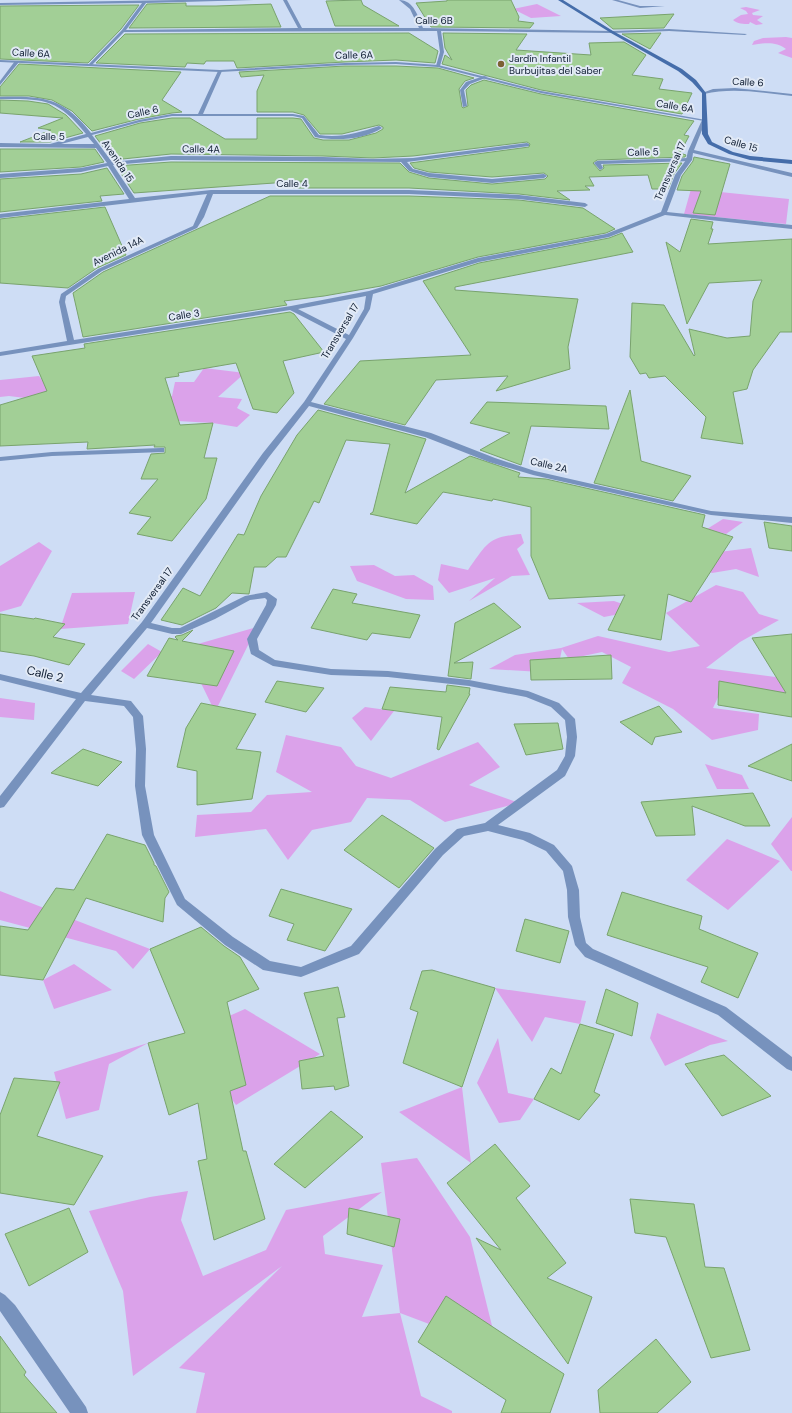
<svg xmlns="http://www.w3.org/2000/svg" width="792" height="1413" font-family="'DM Sans',sans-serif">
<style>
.green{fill:#dba2ea}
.building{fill:#a2cf96;stroke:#79a36d}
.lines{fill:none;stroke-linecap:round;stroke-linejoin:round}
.pedestrian{fill:#7792bd;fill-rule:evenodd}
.minor{fill:#7792bd;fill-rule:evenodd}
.tertiary{fill:#7792bd;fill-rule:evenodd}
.secondary{fill:#456daa;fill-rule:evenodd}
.poi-dot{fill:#7c6133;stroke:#e2eaf6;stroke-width:1.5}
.labels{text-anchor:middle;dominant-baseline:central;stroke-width:4;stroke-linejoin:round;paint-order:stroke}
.far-street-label{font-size:10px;fill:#0e1c31;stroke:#e2eaf6}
.far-poi-label{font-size:10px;fill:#0e1c31;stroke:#e2eaf6;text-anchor:start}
.street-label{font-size:12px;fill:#0e1c31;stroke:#e2eaf6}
</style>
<rect width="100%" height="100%" fill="#ceddf5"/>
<path class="green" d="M537,4L561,16L531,18L513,9Z
M746,7L760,10L752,13L753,15L763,16L757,20L763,24L756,25L750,22L749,24C744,24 737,24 733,20L741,15L748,14L746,11L740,8Z
M786,37L792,38V58L778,53L786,49C776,41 764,43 752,45L754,41L763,38Z
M691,189L789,199L786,224L684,214Z
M204,368L245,373L218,397L242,399L237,408L250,415L237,427L213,423L178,421L25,398L9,396L0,397V380L39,376L45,384L139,399L172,396L175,382H194Z
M723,519L743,522L726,534L707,529Z
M521,534L524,543L517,549L530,575L512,576L469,601L495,578L449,593L438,580L441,564L468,570C487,544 487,537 521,534Z
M39,542L52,551L21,606L0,612V566Z
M751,548L759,577L736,569L712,573L701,568L711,553Z
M374,565L395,576L414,575L433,586L434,600L406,599L357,581L350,566Z
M716,585L743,592L759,614L779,620L740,642L706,668L783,678L792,704L721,691L713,708L759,714L758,730L712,740L673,709L622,683L631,667L602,652L569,659L562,649L557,673L489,669L515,655L561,648L598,636L669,652L700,646L666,613Z
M135,592L128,624L60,629L72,593Z
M614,601L640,610L604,617L577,603Z
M257,627L215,712L184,648Z
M148,644L162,652L134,679L121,671Z
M0,698L35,703L34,720L0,717Z
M365,707L394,711L371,741L352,718Z
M286,735L341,747L356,766L391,778L478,742L500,767L469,785L519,803L445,822L410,800L367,798L351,822L312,830L288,860L266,829L195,837L197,815L251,812L267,795L312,792L276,772Z
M705,764L742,775L749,789H717Z
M792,817V871H791L771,844Z
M727,839L780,861L728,910L686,880Z
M0,891L150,949L133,969L116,951L0,920Z
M74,964L112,990L54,1009L43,980Z
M495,988L586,1001L580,1024L545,1017L532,1042Z
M245,1009L320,1054L236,1105L186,1035Z
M657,1013L728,1041L710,1045L665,1066L650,1038Z
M498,1038L508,1093L534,1099L520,1120L499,1123L477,1083Z
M148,1043L109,1064L99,1110L66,1119L54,1072Z
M462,1087L471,1163L399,1112Z
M417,1158L470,1237L498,1350L400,1313L421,1396L452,1411V1413H196L205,1373L179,1368L282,1266L133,1376L123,1291L89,1211L150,1197L188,1191L181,1220L203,1276L266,1250L286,1210L382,1192L323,1236L325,1254L383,1265L362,1317L400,1313L381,1163Z"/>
<path class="building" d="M361,0L363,5L399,26H335L326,1Z
M447,0H511L519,17L518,21L534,23L530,28L431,27L416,3L447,1Z
M186,3V6H216L271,4L281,27L129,28L147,4Z
M139,5L121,29L88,63L0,59V6Z
M674,14L664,28L613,29L600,18Z
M409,33L438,51L435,63L396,60L345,62L237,68L234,61H206L204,64L187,63L185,67L96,63L125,34Z
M443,33L527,34L516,50L591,55L589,43L624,42L646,55L632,75L663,79L659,89L692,93L682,114L541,90L442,64L445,55L452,60L445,48Z
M661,33L650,49L622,34Z
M19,64L181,72L162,100L182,112L172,113L139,119L92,131L72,111L52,100L29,96H0V87Z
M345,66H396L438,68L474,78L465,81L459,89L462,107L463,108L468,106L466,90L471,85L484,80L541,94L694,121L684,135L689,136L680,153L686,155L685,157L597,160L593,163L600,171L604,168L603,165L682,163L674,174L668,189H652L648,175L589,177L594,186H585L590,190L557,191L570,200L519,194L409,188H286L302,181L134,193L116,166L171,162L400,163L409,172L429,178L492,184L545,179L548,176L544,173L492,177L429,172L414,168L410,163L529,147L530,144L527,142L413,156L373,158L323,156L171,154L113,160L95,136L140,123L172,118H190L225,139H257V118H293L301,119L314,138L323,140H349L376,133L383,129V127L379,125L342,134H320L304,115L293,112H257V91L264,75L241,77L239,72Z
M0,100L28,101L48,104L66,115L83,133L50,142H20L51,130L38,128L63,118L0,113Z
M0,149H95L104,162L81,167L0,172Z
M694,157L730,164L715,215L693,213L701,191L677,190L682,176L693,161Z
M107,168L124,194L100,196L102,201L0,212V179L81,174Z
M270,196H409L519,200L583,208L615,229L606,233L478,257L381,286L324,296L284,301L287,305L83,337L73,293L103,272Z
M105,207L126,255L97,268L68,288L0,283V219Z
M691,219L713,222L711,229H713L708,244L792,239V332H780L753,370L747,389L733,392L743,444L701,438L706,417L665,376L649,378L646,373L640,374L630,357L632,303L664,305L694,356L695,355L689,329L727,338L750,336L753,301L762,280L709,283L687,324L666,242L680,252Z
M622,233L633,252L455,287V290L578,299L568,347L570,369L496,391L508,376L436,380L405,425L324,404L360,361L471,355L423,281L479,263L609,238Z
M290,312L294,314L324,352L283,361L294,393L277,413L253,409L236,363L178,373L179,376L165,378L180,425L213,423L204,458H217L206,499L172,541L137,534L151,517L129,513L158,479H141L151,454L165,453V447H154L155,445L87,449L88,442L0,446V405L47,391L32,356L85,348L84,344Z
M630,390L641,461L691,476L673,501L594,483Z
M487,402L606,406L609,429L531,426L521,465L480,450L510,433L470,423Z
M318,410L426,439L405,493L470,456L520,473L518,477L546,479L705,515L702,527L733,537L691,602L668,594L661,640L608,630L625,595L549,599L531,556V507L493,499L492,501L443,492L417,524L370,514L373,512L390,444L346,440L319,503L314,501L286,557H277L266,567H254L249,594L232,593L216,608L182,625L161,620L183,588L200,596L238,534L244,535L261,496L297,435Z
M764,522L792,526V551L769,548Z
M333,589L357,594L352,603L420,615L410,638L372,633L367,640L311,628Z
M494,603L521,627L454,663L473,662L471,679L448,676L455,623Z
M0,614L34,619L35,618L65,624L53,637L85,644L69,665L34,656L0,651Z
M193,630L182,641L234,651L217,686L147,676L169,638L178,640L175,637L176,636L182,635Z
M792,634V717L718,705L719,681L786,693L752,638Z
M611,655L612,679L531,680L530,660Z
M277,681L324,688L306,712L265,702Z
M447,685L470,688L469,694H470L439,750L437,749L442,717L382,709L390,687L446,692Z
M201,703L256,714L236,749L261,752L252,799L197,805V771L177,767L186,728Z
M659,706L682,732L655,737L652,745L620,722Z
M558,723L563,749L526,755L514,724Z
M792,744V781L748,766Z
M83,749L122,762L98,786L51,773Z
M753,793L770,826H745L692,806L695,835L656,836L641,802Z
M382,815L434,848L399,888L344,850Z
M107,834L145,845L154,863V865L156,866L169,892L165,898L163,922L86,898L43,980L0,975V926L28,930L56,888L74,890Z
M281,889L352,909L325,951L287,940L294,924L269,916Z
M622,892L702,916L699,929L758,953L738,998L701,982L708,967L607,935Z
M525,919L569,931L560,963L516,951Z
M201,927L224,946L240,957L259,989L227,1002L246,1085L230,1091L243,1151H246L265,1219L214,1240L198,1161L207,1159L198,1103L169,1115L148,1043L185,1033L150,949Z
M432,970L495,988L462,1087L403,1063L418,1012L410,1009L422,971Z
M338,987L345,1017L337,1018L349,1086L335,1090L334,1086L302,1089L299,1061L324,1056L304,993Z
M606,989L638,1003L632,1036L596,1023Z
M580,1024L614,1034L594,1092L600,1095L579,1120L534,1099L551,1068L561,1074Z
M724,1055L771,1096L722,1116L685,1064Z
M14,1078L60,1082L37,1136L103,1156L74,1205L0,1193V1115Z
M331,1111L363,1137L305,1188L274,1164Z
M495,1144L530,1186L516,1198L566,1263L547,1278L592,1297L568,1364L476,1238L501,1250L447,1183Z
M630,1199L694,1204L705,1267L724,1268L750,1350L711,1358L666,1237L635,1233Z
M69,1208L88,1252L29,1286L5,1234Z
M349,1208L400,1219L394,1247L347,1234Z
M446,1296L564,1374L550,1413H501L506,1400L418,1342Z
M0,1336L26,1372L24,1375L57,1413H0Z
M656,1339L691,1382L657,1413H600L598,1390Z"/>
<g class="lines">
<path class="pedestrian" d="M735,88L792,94V96C763,93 733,87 704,94L702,93L713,89Z
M689,158L691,159V161L601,164L603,168L600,170L594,163L597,161Z"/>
<path class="minor" d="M178,0H254L146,3L126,30L298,28L283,0H287L302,28H419L410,9L399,0C414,0 418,17 423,28L612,31L669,29L747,34L745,35L669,31L612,33L441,31L444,52L440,66L438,67L436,66L440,52L437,31L124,32L91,66L89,64L122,30L142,3L0,5V3Z
M612,0H618L640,6H665L640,8Z
M15,61L19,62L0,85V81Z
M220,70L222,71L203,114H293L304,116L319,135C341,138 358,133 379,126L382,128C364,140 335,141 315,137L302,118L293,116H172L140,122L92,135L112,162L171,156L323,157L373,159L413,158L527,143L529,144V146L407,162L413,169L429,173L492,179L544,174L547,176L544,178L492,183L429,177L409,171L401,162L171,160L113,165L135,198L211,190H409L519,195L585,203L588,205L585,207L519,199L409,194H213L204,217L197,228L102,271L66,296L65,302L74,340L291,306L369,291L478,258L606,234L661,212L675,175L686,160L688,151L702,120L704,119L706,120L694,150L792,173V177L693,153L692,160L681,175L667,212L792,225V229L665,215L609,237L479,262L373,294L370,309L353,338L311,402L431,433L495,458L535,471L711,511L792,517V523L711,515L533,475L489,462L425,437L309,406L269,457L151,623L172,628H180L245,596L267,592L277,599L276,605L257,639L259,650L275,660L331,669L388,671L469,680L528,691L559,703L575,719L577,737L575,756L565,776L498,825L530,833L554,845L572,866L579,890L580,917L586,943L593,949L726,1007L792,1057V1071L787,1069L718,1015L585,957L575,945L568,917L567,890L563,871L546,851L523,840L488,831L464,836L443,855L359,954L301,977L263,970L225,945L177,905L142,835L135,786L136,749L133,717L124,706L85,701L4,807L0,808V796L76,699L0,680V674L81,693L142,622L263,453L304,402L346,339L290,310L0,356V352L67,341L59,302L61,294L98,269L193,226L207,194L0,218V214L129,199L108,166L81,172L0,178V174L81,168L107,163L96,148L0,147V143L50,144L86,134C57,98 44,99 0,99V97C43,96 63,97 91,133L139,120L172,114H198L218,71ZM88,137L94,144H61ZM366,296L364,309L349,335L298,309ZM265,598L267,600L266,605L247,639L251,654L273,666L331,675L388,677L469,686L526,697L551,707L565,720L567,737L565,756L557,770L485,823L457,829L435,849L351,946L301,967L270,961L233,937L185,899L154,835L145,786L146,749L143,716L131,701L91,695L147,628L172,634H181L215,619L250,600Z
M484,76L488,77L470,84L464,90L467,106L463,107L460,90L466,82Z
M161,448H164V452L52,456L0,461V457L52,452Z
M0,1292L5,1295L15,1305L86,1407L88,1413H70L0,1311Z"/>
<path class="tertiary" d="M0,60L220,70L345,63L396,62L438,65L541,91L706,120L704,121L541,93L438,67L396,64L345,65L220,72L0,62Z"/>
<path class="secondary" d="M558,0H563L613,31L682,69L696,80L706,93L708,134L712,142L733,152L750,156L792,160V164L750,160L729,154L708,144L702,134V93L692,82L678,71L611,33Z"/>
</g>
<circle class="poi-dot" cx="501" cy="64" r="4"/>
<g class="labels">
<g class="far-street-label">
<text x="434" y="20">Calle 6B</text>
<text transform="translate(31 53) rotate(3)">Calle 6A</text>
<text transform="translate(354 55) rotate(-1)">Calle 6A</text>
<text transform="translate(748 82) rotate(3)">Calle 6</text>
<text transform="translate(675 106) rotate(9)">Calle 6A</text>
<text transform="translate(143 112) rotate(-12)">Calle 6</text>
<text x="49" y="136">Calle 5</text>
<text transform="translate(741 144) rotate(16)">Calle 15</text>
<text transform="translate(201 149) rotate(1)">Calle 4A</text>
<text transform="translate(643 152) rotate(-2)">Calle 5</text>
<text transform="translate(118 161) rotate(56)">Avenida 15</text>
<text transform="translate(670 171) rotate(-66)">Transversal 17</text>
<text x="292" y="183">Calle 4</text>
<text transform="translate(118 251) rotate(-26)">Avenida 14A</text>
<text transform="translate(184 315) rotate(-9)">Calle 3</text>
<text transform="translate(340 331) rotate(-59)">Transversal 17</text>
<text transform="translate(549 465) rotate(13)">Calle 2A</text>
<text transform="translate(152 594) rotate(-54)">Transversal 17</text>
</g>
<g class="far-poi-label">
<text x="509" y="58">Jardín Infantil<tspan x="509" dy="12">Burbujitas del Saber</tspan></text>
</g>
<g class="street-label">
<text transform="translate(45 674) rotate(13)">Calle 2</text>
</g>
</g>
</svg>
